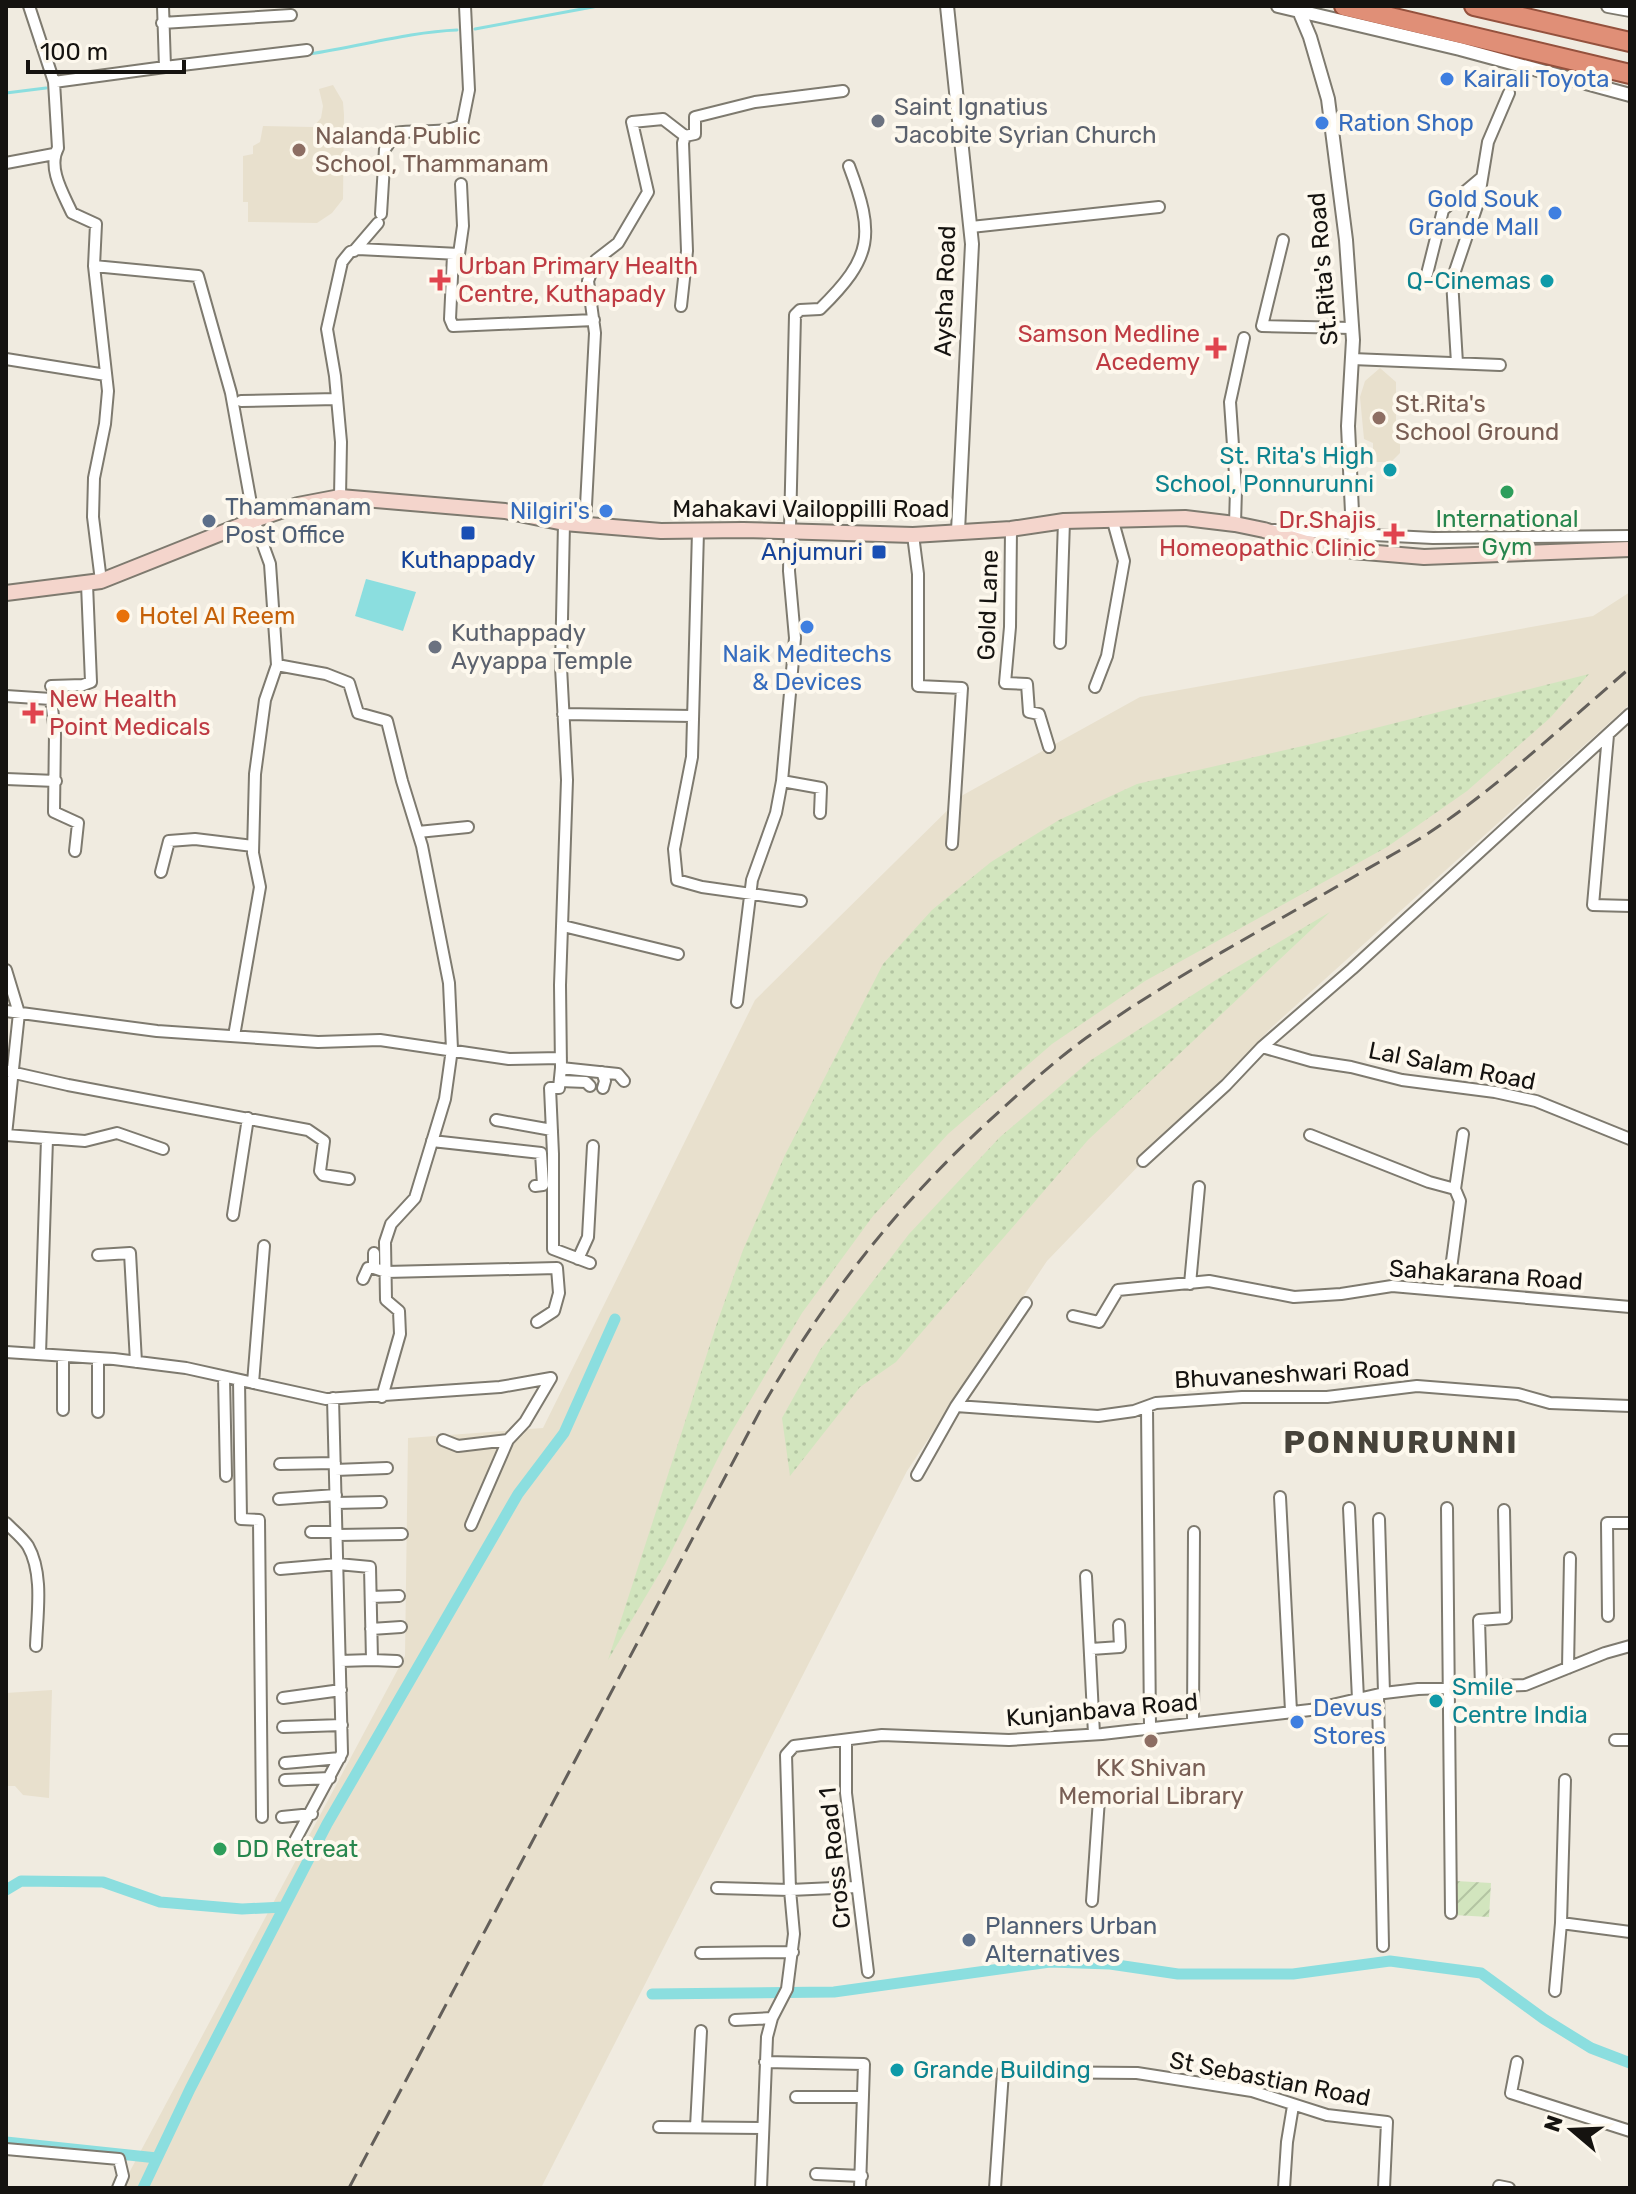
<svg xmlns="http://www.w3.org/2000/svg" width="1636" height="2194" font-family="Rubik,sans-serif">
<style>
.built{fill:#e8e0cd}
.grass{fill:url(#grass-dots)}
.garden{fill:url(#garden-furrows)}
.water{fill:#8bdedf}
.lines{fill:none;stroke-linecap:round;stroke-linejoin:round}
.stream{stroke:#8bdedf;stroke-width:3}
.canal{stroke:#8bdedf;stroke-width:11}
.minor-casing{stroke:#7e7a6f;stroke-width:14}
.tertiary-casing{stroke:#7e7a6f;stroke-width:16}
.secondary-casing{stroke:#7e7a6f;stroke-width:18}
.trunk-casing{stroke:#94513d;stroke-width:22}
.minor{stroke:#fff;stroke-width:10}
.tertiary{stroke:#fff;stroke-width:12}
.secondary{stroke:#f4d5cc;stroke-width:14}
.trunk{stroke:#e08f77;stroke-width:18}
.rail{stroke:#635f5a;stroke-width:3;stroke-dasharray:16 8;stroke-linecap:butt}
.shop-dot{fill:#3f7fe0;stroke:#fdf8ed;stroke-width:3}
.worship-dot{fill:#6b7280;stroke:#fdf8ed;stroke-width:3}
.education-dot{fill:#8d6e63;stroke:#fdf8ed;stroke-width:3}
.health-dot{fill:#e0444e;stroke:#fdf8ed;stroke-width:3}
.culture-dot{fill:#0f9aa8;stroke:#fdf8ed;stroke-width:3}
.leisure-dot{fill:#2e9e5b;stroke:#fdf8ed;stroke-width:3}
.service-dot{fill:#5c6f8a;stroke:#fdf8ed;stroke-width:3}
.transit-dot{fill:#1a4fb4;stroke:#fdf8ed;stroke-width:3}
.food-dot{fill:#e8710a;stroke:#fdf8ed;stroke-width:3}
.labels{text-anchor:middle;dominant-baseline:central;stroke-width:8;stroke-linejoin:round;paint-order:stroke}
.shop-label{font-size:24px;fill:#366cbe;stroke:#fdf8ed;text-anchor:start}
.worship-label{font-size:24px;fill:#5b616d;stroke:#fdf8ed;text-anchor:start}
.education-label{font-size:24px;fill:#785e54;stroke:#fdf8ed;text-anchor:start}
.health-label{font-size:24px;fill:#be3a42;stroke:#fdf8ed;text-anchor:start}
.street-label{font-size:24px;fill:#151310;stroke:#fdf8ed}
.culture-label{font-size:24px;fill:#0d838f;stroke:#fdf8ed;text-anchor:end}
.service-label{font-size:24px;fill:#4e5e75;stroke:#fdf8ed;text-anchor:start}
.leisure-label{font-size:24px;fill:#27864d;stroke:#fdf8ed}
.transit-label{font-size:24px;fill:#164399;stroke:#fdf8ed;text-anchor:end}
.food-label{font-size:24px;fill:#c56008;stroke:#fdf8ed;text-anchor:start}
.district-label{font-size:32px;font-weight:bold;letter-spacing:2px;fill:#47433a;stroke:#fdf8ed}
</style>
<defs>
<pattern id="grass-dots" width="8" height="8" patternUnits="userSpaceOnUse" patternTransform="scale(2)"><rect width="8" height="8" fill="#d2e5be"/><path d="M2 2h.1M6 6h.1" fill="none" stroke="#b3c4a2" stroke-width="1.8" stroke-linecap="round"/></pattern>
<pattern id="garden-furrows" width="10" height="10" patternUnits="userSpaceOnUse" patternTransform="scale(2)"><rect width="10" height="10" fill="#d2e5be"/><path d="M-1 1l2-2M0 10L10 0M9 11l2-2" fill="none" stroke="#b3c4a2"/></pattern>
</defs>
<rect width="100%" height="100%" fill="#f0ebe0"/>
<path class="built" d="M333,85L343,102L344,115L343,199L332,213L317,223L248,222V202H243V156L253,154V146L260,142L263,126L313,127L321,118L323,106L319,89Z
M1380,368L1396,382V439L1400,442V453L1391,462H1373V443L1364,439L1360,397L1365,381Z
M1630,592V704L1273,1026L1047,1261L907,1471L541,2188H121L405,1656L408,1438L543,1428L755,1000L963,795L1140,697L1593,616Z
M52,1690L49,1798L23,1795L15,1786H6V1693Z"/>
<path class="grass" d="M1589,674L1550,718L1467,791L1387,847L1145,981L1052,1044L948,1134L873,1216L802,1313L728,1438L665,1564L608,1660L716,1326L743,1250L785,1155L883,964L932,910L991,862L1059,820L1137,784L1316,743Z
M1330,912L1088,1140L896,1362L860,1387L790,1476L782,1418L820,1350L909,1234L1000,1137L1091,1060L1222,976Z"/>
<path class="garden" d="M1456,1881L1491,1883L1489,1917L1454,1915Z"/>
<path class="water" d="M366,579L416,592L403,631L355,616Z"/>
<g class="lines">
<path class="stream" d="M475,29L598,6
M309,54C358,47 408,32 457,30
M6,93L46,88"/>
<path class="canal" d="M6,1890L21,1881L103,1882L160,1902L242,1909L284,1907
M652,1994L834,1992L1050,1962L1110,1964L1178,1974H1293L1390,1961L1481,1973L1544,2019L1591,2048L1630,2063
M6,2142L157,2158
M143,2188L190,2089L327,1824L518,1494L564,1433L615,1319"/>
<defs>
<path id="minor" d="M29,6L54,82L58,148C47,168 64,195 72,213L96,224L94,266L108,391L105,424L94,478L93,517L101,581
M163,6L165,67L307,50
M162,23L291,15
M54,82L165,67
M6,163L54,154
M381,214L385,149L396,133C417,129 443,135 462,125L469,90L465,6
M971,227L1159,207
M1283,240L1262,326L1352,328
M354,251L378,223
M453,255L450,319L453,326L594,320
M94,266L198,276L231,393L254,520L270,564L277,665L326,674L349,683L358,713L387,721L402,781L422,846L449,983L452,1049L445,1099L415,1198L391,1224L385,1242L386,1300L399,1311L400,1334L382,1397
M1427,274L1443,210L1481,178
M681,306L687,251L683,143L685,136L695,134V117L755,102L843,91
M6,359L106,375
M1352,359L1500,365
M1457,363L1452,280L1478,203L1488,142L1509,93
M241,401L337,399
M340,497L341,442L335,376L327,329L342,262L350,252L358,249L459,254L463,226L461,184
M564,523L561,667L567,780L560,985L561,1068L618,1074L624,1081
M1235,524L1236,489L1230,402L1244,338
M585,525L595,333L588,281L596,260L618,243L648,192L632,122L663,119L685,136
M1011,529L1010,627L1005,683L1027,684L1029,712L1039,714L1049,747
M1274,530L1433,538L1630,536
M698,531L692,757L674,849L677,880L702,887L801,901
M913,535L918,574V686L962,688L952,844
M1060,643L1064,521
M51,686L83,685L91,682L87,584
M1095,687L1107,656L1124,561L1112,518
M6,696L51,699L55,733L54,812L78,823L75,851
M563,714L693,716
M1608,735L1593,905L1630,906
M6,779L56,781
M820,813L821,788L782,781L795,638L789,571L795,315L800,310L820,309C873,257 875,235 849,166
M418,832L468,827
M161,872L169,841L195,839L253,846
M563,926L678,954
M6,970L19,1013L6,1135
M737,1002L752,880L776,813L782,781
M6,1011L157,1031L318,1042L380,1040L509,1059L561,1058
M234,1036L260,887L253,853L255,774L265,700L277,665
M1262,1047L1311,1061L1351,1067L1402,1080L1495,1092L1536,1101L1630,1139
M561,1068L559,1088H550L553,1154V1249L590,1263
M6,1071L68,1085L308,1130L324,1141L320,1171L323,1175L349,1179
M602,1072L605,1081L603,1088
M560,1081L586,1082L590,1086
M496,1120L552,1130
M6,1135L85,1141L117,1133L163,1149
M1310,1135L1429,1182L1455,1189
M432,1141L541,1153L543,1185L535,1186
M1143,1161L1226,1085L1262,1047L1352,969L1630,714
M233,1215L248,1118
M374,1253V1268L386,1272L557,1268L559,1293L554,1311L537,1322
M98,1255L130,1253L136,1362
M578,1259L588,1237L593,1146
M363,1279L368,1268H374
M1190,1284L1199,1187
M1448,1291L1460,1201L1455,1189L1463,1134
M1073,1316L1099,1322L1118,1290L1209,1281L1294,1297L1341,1294L1392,1286L1630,1307
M6,1352L114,1359L186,1368L326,1399L500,1387L551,1378
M40,1354L47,1139
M63,1356V1410
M98,1358V1412
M224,1377L226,1476
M239,1380L241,1519L259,1520L262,1817
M253,1383L264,1246
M956,1406L1098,1416L1134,1411L1156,1403L1242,1397H1327L1417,1386L1518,1394L1550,1403L1630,1406
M1147,1407L1150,1726
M443,1440L458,1446L508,1440
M280,1464L335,1463
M335,1470L387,1468
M917,1475L956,1406L1026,1303
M1280,1497L1291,1711
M279,1499L336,1495
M336,1503L381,1502
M1349,1508L1358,1699
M1447,1508L1451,1913
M1379,1519L1384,1693
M6,1523C13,1530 23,1538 28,1546C44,1574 37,1615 36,1646
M471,1525L508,1440L525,1422L551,1378
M311,1532H337
M337,1535L402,1534
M280,1569L338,1564L370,1567L372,1660L340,1661
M1086,1576L1094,1734
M371,1597L399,1596
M1608,1616L1607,1523H1630
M371,1629L401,1627
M1091,1649L1120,1647L1119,1625
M372,1660L397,1661
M1568,1668L1570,1558
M1481,1687L1479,1620L1506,1618L1504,1510
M1378,1695L1383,1946
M283,1698L341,1690
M1193,1722L1194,1532
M283,1727L342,1725
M846,1740V1793L868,1972
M1615,1740H1630
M285,1763L340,1758
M285,1780L330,1778
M282,1817L312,1814
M290,1850L342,1753L333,1398
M717,1888L790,1890L856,1887
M1092,1901L1099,1799
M1561,1923L1630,1932
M701,1953L793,1952
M1555,1991L1561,1923L1565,1780
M735,2020L772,2018
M765,2062L864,2064L860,2188
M1517,2062L1511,2093L1630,2131
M796,2097H863
M659,2127L762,2128
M696,2127L701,2031
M6,2149L119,2159L123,2176L118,2188
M816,2174L862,2176
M1499,2186L1509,2188
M761,2188L767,2037L772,2018L787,1989L794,1934L790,1890L786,1755L794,1746L882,1735L1009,1740L1102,1734L1310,1710L1384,1693L1418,1689L1525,1685L1605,1653L1630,1646
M995,2188L1003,2072L1137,2073L1252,2091L1327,2115L1387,2122L1384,2188
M1284,2188L1287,2142L1293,2106"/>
<path id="tertiary" d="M947,6L972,244L958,531
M1278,6L1460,49L1630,95
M1297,6L1310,37L1328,99L1346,240L1353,340L1348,426L1353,534
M1608,6L1630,10"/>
<path id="secondary" d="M6,593L101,581L254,520L298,505L340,497L505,511L564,523L661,531L743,530L913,535L1011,529L1064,521L1185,518L1235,524L1264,530L1306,543L1353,551L1424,557L1630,549"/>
<path id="trunk" d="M1344,6L1630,74
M1474,6L1630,42"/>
</defs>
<use href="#minor" class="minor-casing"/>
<use href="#tertiary" class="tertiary-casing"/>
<use href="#secondary" class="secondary-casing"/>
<use href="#trunk" class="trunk-casing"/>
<use href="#minor" class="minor"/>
<use href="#tertiary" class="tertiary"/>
<use href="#secondary" class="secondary"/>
<use href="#trunk" class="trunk"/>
<path class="rail" d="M349,2188L761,1409C827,1293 903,1198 1002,1109C1029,1084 1056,1060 1086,1038C1169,979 1262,930 1350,879C1380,861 1410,846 1439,826C1507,779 1567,722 1630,668"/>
</g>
<g class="shop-dot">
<circle cx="1447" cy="79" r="8"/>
<circle cx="1322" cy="123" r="8"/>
<circle cx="1555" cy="213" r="8"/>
<circle cx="606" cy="511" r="8"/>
<circle cx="807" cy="627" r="8"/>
<circle cx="1297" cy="1722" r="8"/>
</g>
<g class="worship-dot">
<circle cx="878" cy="121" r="8"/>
<circle cx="435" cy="647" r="8"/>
</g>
<g class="education-dot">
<circle cx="299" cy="150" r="8"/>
<circle cx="1379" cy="418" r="8"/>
<circle cx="1151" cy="1741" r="8"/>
</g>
<g class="health-dot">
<path d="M436 268h8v8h8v8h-8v8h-8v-8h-8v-8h8z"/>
<path d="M1212 336h8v8h8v8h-8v8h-8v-8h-8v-8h8z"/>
<path d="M1390 522h8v8h8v8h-8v8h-8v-8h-8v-8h8z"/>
<path d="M29 701h8v8h8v8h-8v8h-8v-8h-8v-8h8z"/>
</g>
<g class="culture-dot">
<circle cx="1547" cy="281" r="8"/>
<circle cx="1390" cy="470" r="8"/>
<circle cx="1436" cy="1701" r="8"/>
<circle cx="897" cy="2070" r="8"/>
</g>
<g class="leisure-dot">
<circle cx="1507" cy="492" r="8"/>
<circle cx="220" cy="1849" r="8"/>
</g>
<g class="service-dot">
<circle cx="209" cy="521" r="8"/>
<circle cx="969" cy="1940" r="8"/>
</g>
<g class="transit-dot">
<rect x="460" y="525" width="16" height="16" rx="4"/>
<rect x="871" y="544" width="16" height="16" rx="4"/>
</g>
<circle class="food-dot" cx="123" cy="616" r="8"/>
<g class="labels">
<g class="shop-label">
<text x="1463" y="79">Kairali Toyota</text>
<text x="1338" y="123">Ration Shop</text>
<text x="1539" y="199" text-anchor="end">Gold Souk<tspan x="1539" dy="28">Grande Mall</tspan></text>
<text x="590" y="511" text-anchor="end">Nilgiri's</text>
<text x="807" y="654" text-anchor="middle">Naik Meditechs<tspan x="807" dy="28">&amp; Devices</tspan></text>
<text x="1313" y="1708">Devus<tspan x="1313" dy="28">Stores</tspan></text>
</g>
<g class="worship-label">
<text x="894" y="107">Saint Ignatius<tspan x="894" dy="28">Jacobite Syrian Church</tspan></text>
<text x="451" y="633">Kuthappady<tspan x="451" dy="28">Ayyappa Temple</tspan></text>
</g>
<g class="education-label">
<text x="315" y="136">Nalanda Public<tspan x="315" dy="28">School, Thammanam</tspan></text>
<text x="1395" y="404">St.Rita's<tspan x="1395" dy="28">School Ground</tspan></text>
<text x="1151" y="1768" text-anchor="middle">KK Shivan<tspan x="1151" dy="28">Memorial Library</tspan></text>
</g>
<g class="health-label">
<text x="458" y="266">Urban Primary Health<tspan x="458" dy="28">Centre, Kuthapady</tspan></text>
<text x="1200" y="334" text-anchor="end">Samson Medline<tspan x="1200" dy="28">Acedemy</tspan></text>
<text x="1376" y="520" text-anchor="end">Dr.Shajis<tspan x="1376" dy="28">Homeopathic Clinic</tspan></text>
<text x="49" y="699">New Health<tspan x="49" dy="28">Point Medicals</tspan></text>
</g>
<g class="street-label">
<text transform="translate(1323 269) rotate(-95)">St.Rita's Road</text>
<text transform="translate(945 291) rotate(-88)">Aysha Road</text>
<text x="811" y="509">Mahakavi Vailoppilli Road</text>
<text transform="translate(988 605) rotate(-88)">Gold Lane</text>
<text transform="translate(1452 1066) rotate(11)">Lal Salam Road</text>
<text transform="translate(1486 1275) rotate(4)">Sahakarana Road</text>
<text transform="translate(1292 1374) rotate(-3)">Bhuvaneshwari Road</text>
<text transform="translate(1102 1710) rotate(-5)">Kunjanbava Road</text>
<text transform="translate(835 1858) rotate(-96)">Cross Road 1</text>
<text transform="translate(1270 2079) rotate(11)">St Sebastian Road</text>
</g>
<g class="culture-label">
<text x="1531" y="281">Q-Cinemas</text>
<text x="1374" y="456">St. Rita's High<tspan x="1374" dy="28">School, Ponnurunni</tspan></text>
<text x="1452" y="1687" text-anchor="start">Smile<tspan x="1452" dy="28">Centre India</tspan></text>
<text x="913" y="2070" text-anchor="start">Grande Building</text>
</g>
<g class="service-label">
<text x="225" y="507">Thammanam<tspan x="225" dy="28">Post Office</tspan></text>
<text x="985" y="1926">Planners Urban<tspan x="985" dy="28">Alternatives</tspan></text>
</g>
<g class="leisure-label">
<text x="1507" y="519">International<tspan x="1507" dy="28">Gym</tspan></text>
<text x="236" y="1849" text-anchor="start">DD Retreat</text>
</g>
<g class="transit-label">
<text x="863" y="552">Anjumuri</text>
<text x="468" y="560" text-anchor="middle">Kuthappady</text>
</g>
<g class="food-label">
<text x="139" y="616">Hotel Al Reem</text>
</g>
<g class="district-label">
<text x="1401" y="1442">PONNURUNNI</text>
</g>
</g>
<rect width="1636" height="2194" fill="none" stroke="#151310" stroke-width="16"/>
<g transform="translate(1572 2130) rotate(289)" stroke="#fdf8ed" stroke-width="6" paint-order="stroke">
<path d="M0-6L14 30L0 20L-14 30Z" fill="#151310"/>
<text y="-12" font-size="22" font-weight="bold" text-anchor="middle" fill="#151310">N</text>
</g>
<path d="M28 60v12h156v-12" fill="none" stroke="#151310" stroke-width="4"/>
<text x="40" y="60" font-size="24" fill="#151310" stroke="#fdf8ed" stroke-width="6" paint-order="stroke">100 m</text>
</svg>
